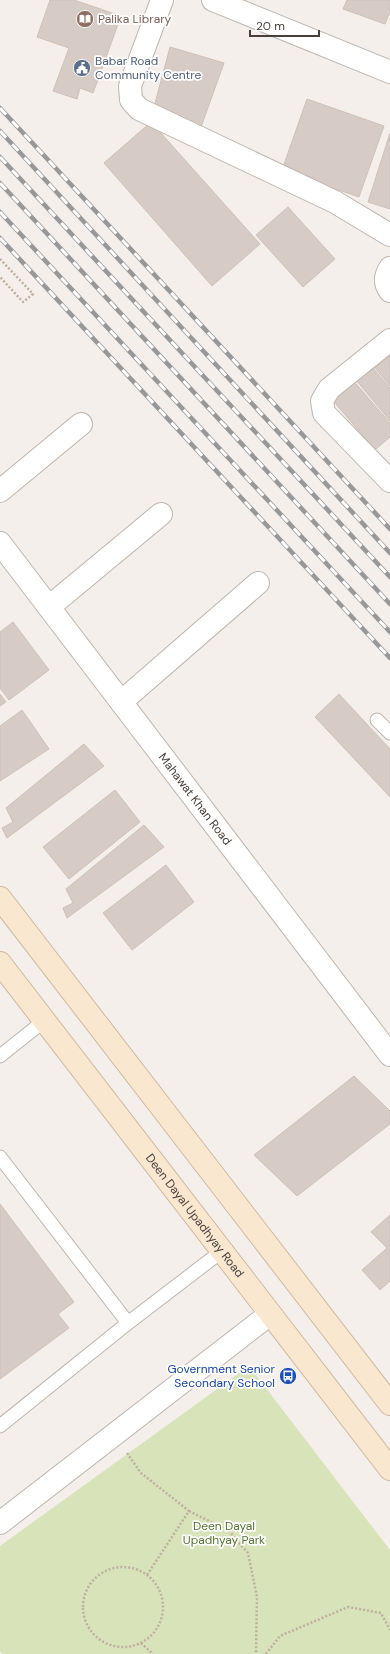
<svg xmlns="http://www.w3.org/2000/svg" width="390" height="1654" font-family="'DM Sans',sans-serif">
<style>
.green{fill:#d8e3b9}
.building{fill:#d7ccc5;stroke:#cec0b6}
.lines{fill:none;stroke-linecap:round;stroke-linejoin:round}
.lane-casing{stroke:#beb5af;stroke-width:15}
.street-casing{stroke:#beb5af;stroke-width:24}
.secondary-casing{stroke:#ceb9a0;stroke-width:24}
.path{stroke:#beafa1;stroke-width:2.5;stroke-dasharray:2 2;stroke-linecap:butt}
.lane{stroke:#fff;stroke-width:13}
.street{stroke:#fff;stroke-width:22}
.secondary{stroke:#f9e7d0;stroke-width:22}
.rail-casing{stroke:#989898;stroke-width:4.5}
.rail{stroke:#fff;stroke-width:3;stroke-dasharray:9;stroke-linecap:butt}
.labels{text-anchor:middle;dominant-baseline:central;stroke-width:3.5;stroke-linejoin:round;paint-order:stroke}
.education-label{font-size:12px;fill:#785e54;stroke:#fff;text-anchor:start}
.service-label{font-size:12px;fill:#4e5e75;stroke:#fff;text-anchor:start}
.street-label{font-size:12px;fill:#473f3a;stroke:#fff}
.transit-label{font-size:12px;fill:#164399;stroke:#fff;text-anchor:end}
.park-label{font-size:12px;fill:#577333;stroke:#fff}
</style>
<rect width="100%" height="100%" fill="#f4efeb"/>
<path class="green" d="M249,1366L390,1550V1654H2L0,1651V1546Z"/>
<path class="building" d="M50,0H74L121,16L93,93L80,88L77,99L53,91L69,48L37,37Z
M347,0H390V12L385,24L343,9Z
M170,47L224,63L201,127L154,107Z
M307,99L384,126L359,197L282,170Z
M151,122L260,244L212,286L104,163Z
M390,133V209L368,202Z
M288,207L335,259L303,287L256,235Z
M390,356V386L375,368Z
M367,361L390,388V421L351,374Z
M352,379L390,423V437L375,450L330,397Z
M13,622L49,670L9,700L0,688V632Z
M0,694L6,702L0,706Z
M339,694L390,749V797L315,717Z
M22,710L49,749L0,781V726Z
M84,744L104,766L7,838L2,828L13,822L6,808Z
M115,790L140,822L69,879L43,847Z
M144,825L164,847L67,918L63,908L73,903L66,889Z
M166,865L194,902L132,950L103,913Z
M354,1076L390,1111V1124L297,1196L254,1155Z
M0,1204L74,1302L58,1314L69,1328L0,1379Z
M390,1215V1281L380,1290L362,1270L387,1248L371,1232Z"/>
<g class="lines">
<defs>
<path id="lane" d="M377,720L390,733
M0,1056L44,1021
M0,1157L128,1323
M0,1426L128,1323L222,1251"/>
<g id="street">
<path d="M162,0L130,86L131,100L139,109L335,202L390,235"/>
<path d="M213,0L390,72"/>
<path d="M390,268C385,276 384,283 390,291"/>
<path d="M390,340L329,389L322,401L324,413L390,481"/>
<path d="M0,491L81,424"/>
<path id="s1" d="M0,543L390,1055"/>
<path d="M49,607L161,514"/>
<path d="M121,702L258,583"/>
<path d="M0,1523L270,1314"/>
</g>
<g id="secondary">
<path d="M0,898L390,1404"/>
<path id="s2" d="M0,963L390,1469"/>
</g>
</defs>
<use href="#lane" class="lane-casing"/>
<use href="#street" class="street-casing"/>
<use href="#secondary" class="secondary-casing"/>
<path class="path" d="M0,259L33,294L23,302L0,277
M127,1453L141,1473L189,1511L147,1575
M189,1511L229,1531L248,1553L257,1597L256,1654
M83 1607a40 40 0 1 1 80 0a40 40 0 1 1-80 0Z
M141,1643L153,1654
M266,1654L280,1636L348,1607L381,1613L390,1630"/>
<use href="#lane" class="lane"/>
<use href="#street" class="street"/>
<use href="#secondary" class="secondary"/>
<defs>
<path id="rail" d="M0,108L390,529
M0,131L390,553
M0,157L390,577
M0,183L390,604
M0,212L390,632
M0,238L390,658"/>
</defs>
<use href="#rail" class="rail-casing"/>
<use href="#rail" class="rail"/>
</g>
<defs>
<symbol id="library-disc" viewBox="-11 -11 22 22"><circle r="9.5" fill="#8d6e63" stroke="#fff"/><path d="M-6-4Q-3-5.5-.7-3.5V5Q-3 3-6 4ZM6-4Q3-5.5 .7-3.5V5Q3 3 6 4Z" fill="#fff"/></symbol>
<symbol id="civic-disc" viewBox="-11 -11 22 22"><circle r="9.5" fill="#5c6f8a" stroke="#fff"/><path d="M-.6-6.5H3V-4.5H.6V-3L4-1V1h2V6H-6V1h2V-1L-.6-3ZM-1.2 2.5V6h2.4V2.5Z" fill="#fff"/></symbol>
<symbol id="bus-disc" viewBox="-11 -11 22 22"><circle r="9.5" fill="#1a4fb4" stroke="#fff"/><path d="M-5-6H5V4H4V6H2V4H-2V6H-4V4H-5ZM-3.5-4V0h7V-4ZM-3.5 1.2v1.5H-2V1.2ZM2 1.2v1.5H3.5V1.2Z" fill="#fff"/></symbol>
</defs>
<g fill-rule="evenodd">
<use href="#library-disc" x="75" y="9" width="20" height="20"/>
<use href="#civic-disc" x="72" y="58" width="20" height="20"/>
<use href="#bus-disc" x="278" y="1366" width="20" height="20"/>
</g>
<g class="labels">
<g class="education-label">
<text x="98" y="19">Palika Library</text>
</g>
<g class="service-label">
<text x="95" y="61">Babar Road<tspan x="95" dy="14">Community Centre</tspan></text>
</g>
<g class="street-label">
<text stroke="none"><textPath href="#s1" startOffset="322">Mahawat Khan Road</textPath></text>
<text stroke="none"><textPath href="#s2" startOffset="319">Deen Dayal Upadhyay Road</textPath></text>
</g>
<g class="transit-label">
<text x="275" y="1369">Government Senior<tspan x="275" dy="14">Secondary School</tspan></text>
</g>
<g class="park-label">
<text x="224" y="1526">Deen Dayal<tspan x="224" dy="14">Upadhyay Park</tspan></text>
</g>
</g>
<path d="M250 30v6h69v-6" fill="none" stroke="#473f3a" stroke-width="2"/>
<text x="256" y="30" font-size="12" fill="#473f3a" stroke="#ffffff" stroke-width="3" paint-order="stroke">20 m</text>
</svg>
